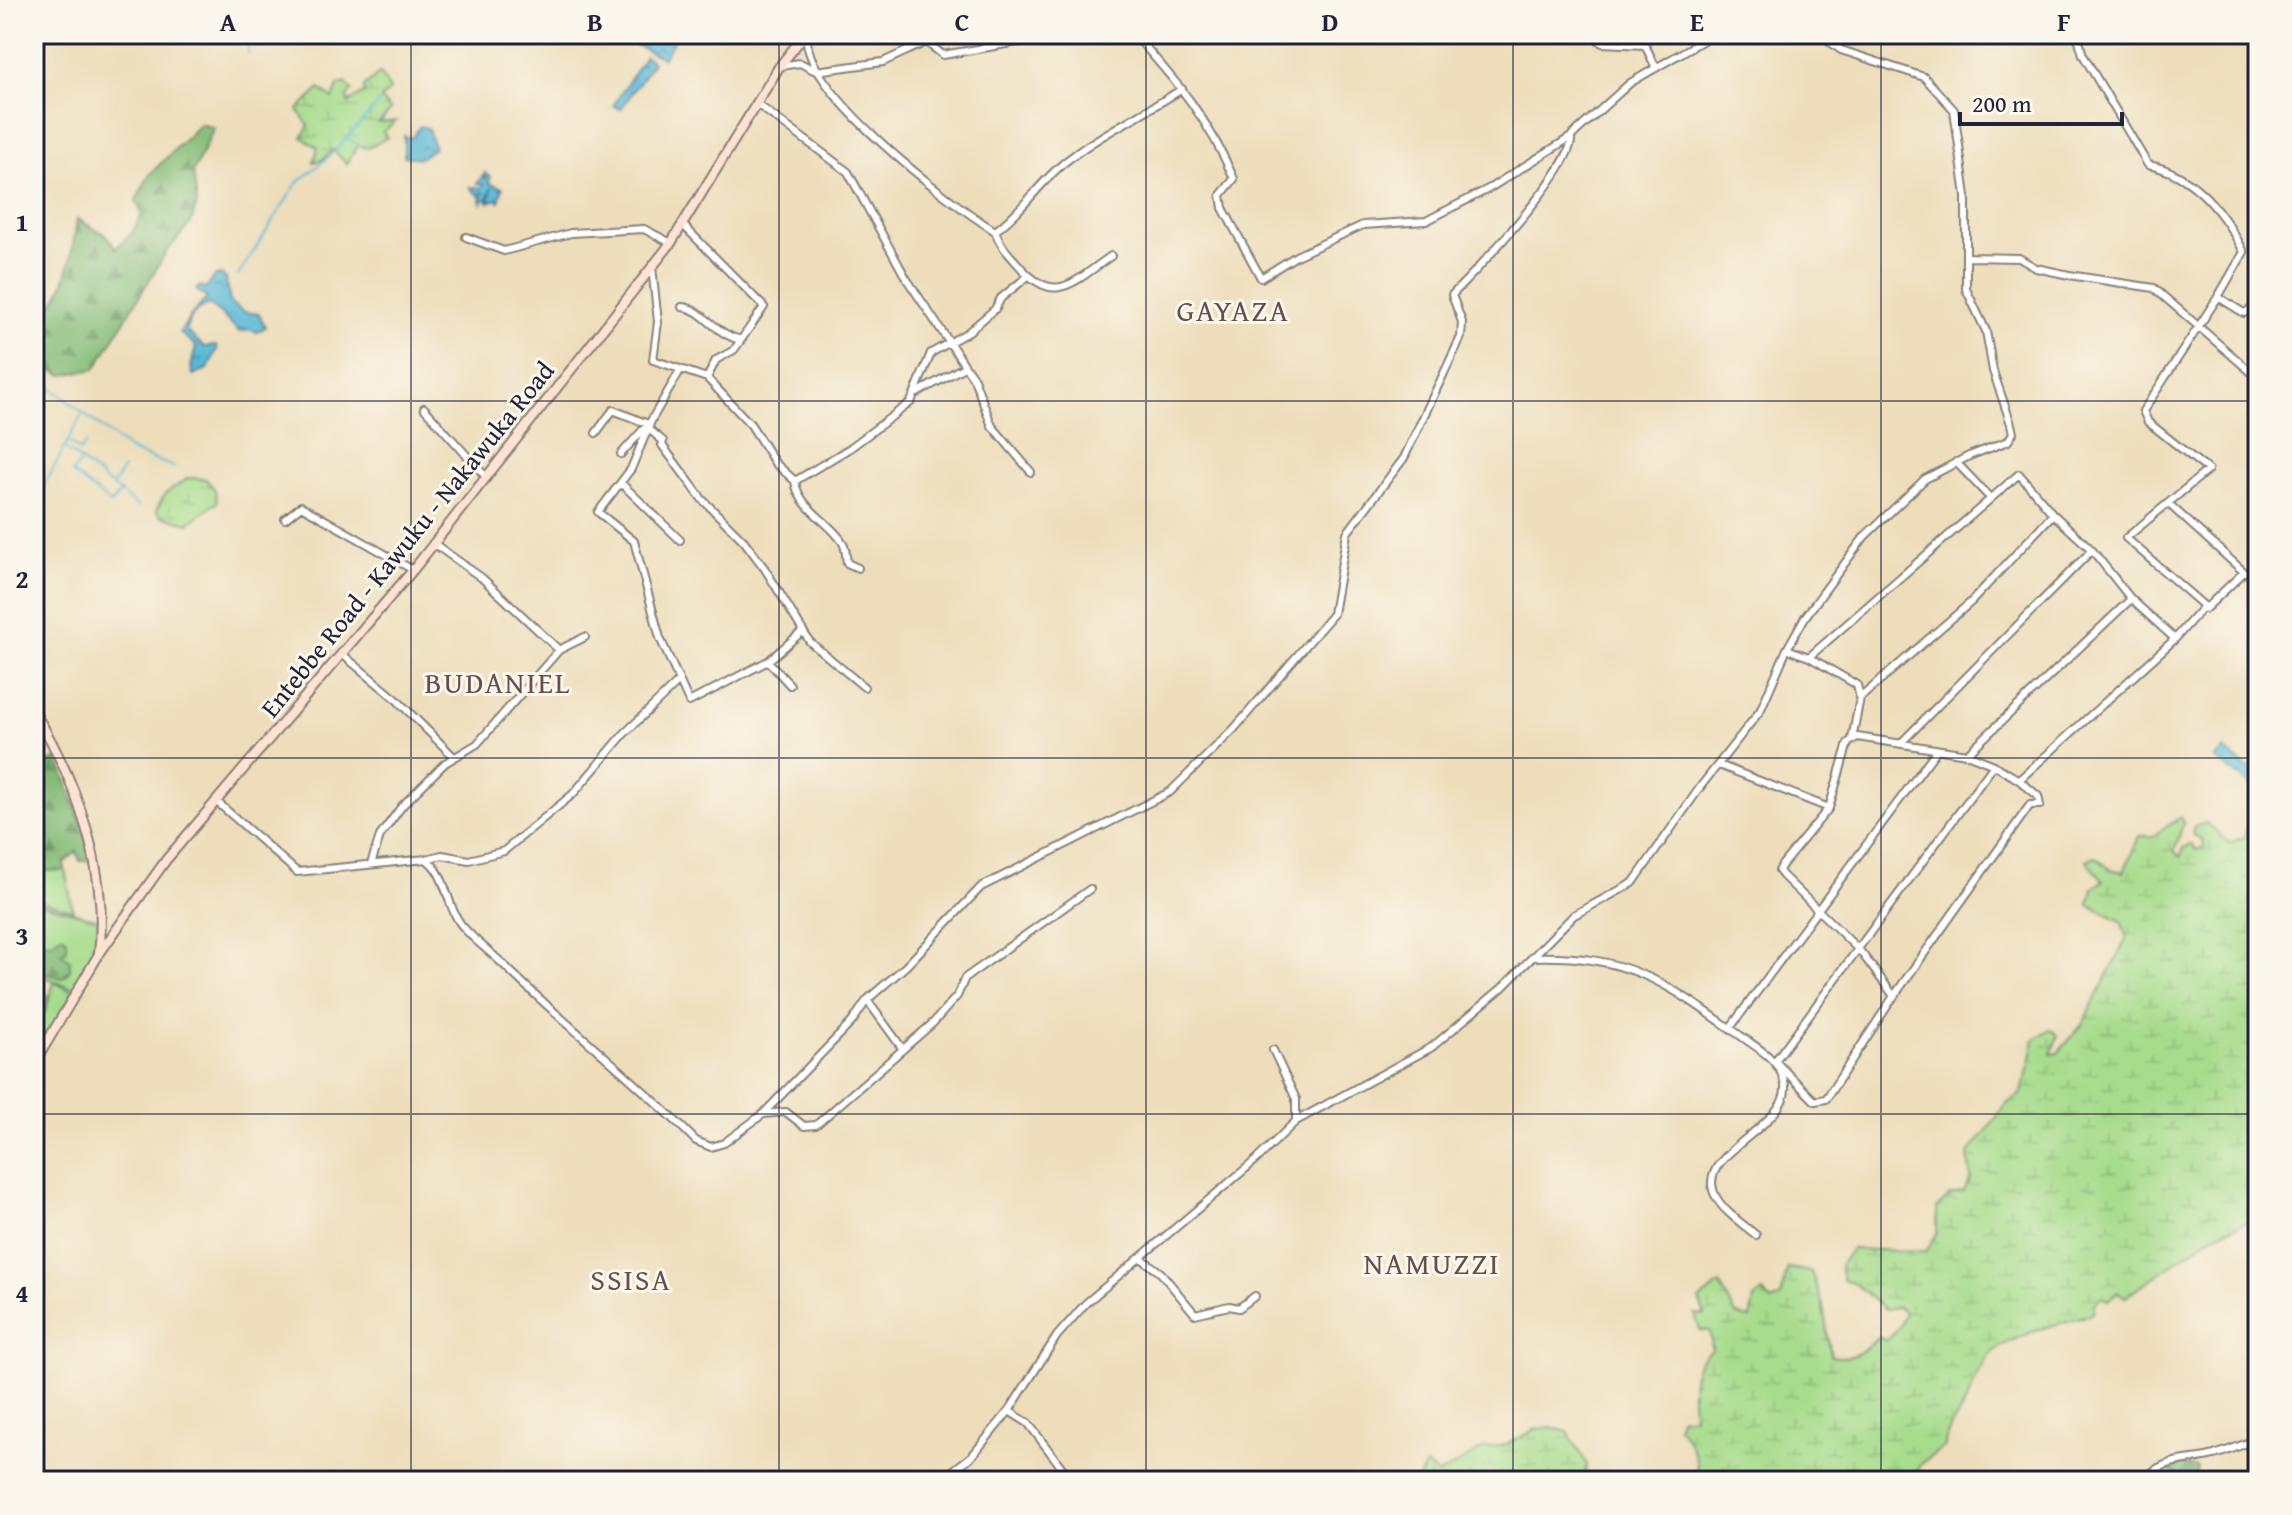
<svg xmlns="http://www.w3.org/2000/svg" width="2292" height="1515" font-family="'Gentium Book Plus',serif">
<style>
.grass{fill:#a7dc8c;stroke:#647f64;stroke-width:2}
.forest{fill:url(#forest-firs);stroke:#546f5a;stroke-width:2}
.wetland{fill:url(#wetland-marsh);stroke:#647f64;stroke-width:2}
.water{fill:url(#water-ripples);stroke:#3d6d88;stroke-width:2}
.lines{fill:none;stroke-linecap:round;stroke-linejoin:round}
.stream{stroke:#58b8d6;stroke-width:2}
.street-casing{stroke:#88807a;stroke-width:10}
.secondary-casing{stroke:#88807a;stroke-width:12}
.street{stroke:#fff;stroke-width:6}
.secondary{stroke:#fee3d2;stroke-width:8}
.grid{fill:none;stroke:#22223b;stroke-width:2;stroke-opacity:0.55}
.labels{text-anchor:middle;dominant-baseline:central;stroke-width:6;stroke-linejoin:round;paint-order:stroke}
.street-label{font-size:26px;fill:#22223b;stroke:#fbf7ec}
.quarter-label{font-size:30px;letter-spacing:2px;fill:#674f4f;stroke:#fbf7ec}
.neatline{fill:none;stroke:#22223b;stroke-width:3}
.grid-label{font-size:26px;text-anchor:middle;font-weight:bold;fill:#22223b}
</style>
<defs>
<pattern id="forest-firs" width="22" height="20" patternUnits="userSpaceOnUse" patternTransform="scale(2)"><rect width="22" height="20" fill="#85bc78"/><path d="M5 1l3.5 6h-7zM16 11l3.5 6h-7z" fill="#6c9864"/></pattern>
<pattern id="wetland-marsh" width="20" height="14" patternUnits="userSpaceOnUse" patternTransform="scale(2)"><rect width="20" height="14" fill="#a7dc8c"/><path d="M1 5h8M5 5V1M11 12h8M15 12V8" fill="none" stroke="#8fbc7a"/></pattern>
<pattern id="water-ripples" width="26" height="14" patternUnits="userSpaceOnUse" patternTransform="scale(2)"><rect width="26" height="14" fill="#58b8d6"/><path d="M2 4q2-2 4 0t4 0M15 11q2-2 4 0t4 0" fill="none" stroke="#4895af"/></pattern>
</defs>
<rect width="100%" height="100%" fill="#fbf7ec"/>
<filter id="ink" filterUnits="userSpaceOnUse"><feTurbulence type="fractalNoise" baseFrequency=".0125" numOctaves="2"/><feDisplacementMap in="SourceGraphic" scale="16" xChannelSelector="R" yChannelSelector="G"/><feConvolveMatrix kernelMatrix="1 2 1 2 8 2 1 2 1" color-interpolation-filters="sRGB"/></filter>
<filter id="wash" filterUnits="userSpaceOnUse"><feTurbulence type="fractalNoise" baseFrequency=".006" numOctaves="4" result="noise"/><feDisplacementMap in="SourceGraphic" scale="32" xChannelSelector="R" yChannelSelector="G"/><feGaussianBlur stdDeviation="1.8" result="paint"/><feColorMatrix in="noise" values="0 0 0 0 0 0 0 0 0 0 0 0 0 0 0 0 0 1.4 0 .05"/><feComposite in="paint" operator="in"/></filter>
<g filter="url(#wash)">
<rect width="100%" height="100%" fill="#edddba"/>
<path class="grass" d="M65,870L73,910L34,899V871Z
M34,902L99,919L97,952L76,989L34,973L67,949V939L62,935L51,943L34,938Z
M54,982L74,992L34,1059V1023L45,1013Z"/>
<path class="forest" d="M200,124L214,128L193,172L197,203L191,223L167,251L95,369L63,375L34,363V318C68,306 72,249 77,219L106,235L116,248L132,233L142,215L136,200L150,174Z
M58,758L86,835L90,860L80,861L77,851L64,863L65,870L34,871V761L41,765Z
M62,935L67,939V950L61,953L70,960V970L63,978L35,971L37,952L34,938L51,943Z
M2183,1464L2197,1468L2196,1476L2188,1478L2169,1471Z"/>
<path class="wetland" d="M380,73L390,90L381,99L391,110L379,123L396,121L383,132L388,137L368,148L358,145L347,164L333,150L322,160L314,162L318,148L302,137L309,126L298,110L320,89L333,99L338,85L346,83L352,91L347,96L348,103L365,92L364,87Z
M188,478L206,479L215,490L217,502L189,523L161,516L156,511L165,494Z
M2180,817L2184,822L2174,851L2181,857L2183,848L2191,844L2196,850L2204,847L2203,840L2192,834L2194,827L2206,823L2229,843L2244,837L2248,824L2258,821V1218L2214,1235L2125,1297L2118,1292L2108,1300L2102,1297L2094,1304L2093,1313C2065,1322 2015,1334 1993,1352C1979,1365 1974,1385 1966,1401C1959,1416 1945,1430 1945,1446L1921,1464L1912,1481H1695C1704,1465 1688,1439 1678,1426L1680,1418L1694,1416C1690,1393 1689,1363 1712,1350L1710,1331L1700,1330L1695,1314L1705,1315L1699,1300L1720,1284L1736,1315L1750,1318L1754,1299L1763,1292L1771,1302L1780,1298L1788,1268L1811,1272L1822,1301L1831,1356C1851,1360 1864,1353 1878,1337L1887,1341L1900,1326L1905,1313L1898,1307L1885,1309L1855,1284L1843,1280L1840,1265L1852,1249L1926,1252L1937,1233V1208L1949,1196L1964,1192L1971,1178L1968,1155L2008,1102L2022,1094C2024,1078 2035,1054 2033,1041L2050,1029L2058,1035L2051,1054L2058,1053L2082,1025L2127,938L2121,921L2089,905L2093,888L2103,881L2087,860L2095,856L2110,869L2124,872L2139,836H2154Z
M34,986L48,996L45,1013L34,1023Z
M1551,1427L1568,1432L1587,1464L1583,1481H1416L1426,1465L1438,1475L1484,1448L1506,1445L1536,1429Z"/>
<path class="water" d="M632,34H676L677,35L663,58L628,41Z
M645,56L653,62L621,109L613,106Z
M420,126L428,128L434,148L420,158L404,156V136L412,138Z
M485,173L491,177L489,183L503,188L499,202L497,199L489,202L492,187L487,201L483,198L482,205L479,195L482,196L484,192L476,194L470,187L482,188L484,184H477L483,175L487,180Z
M222,275L226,279L230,303L245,312L259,314L265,327L257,332L248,329L240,332L209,304C198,308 187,319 186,331L204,347L216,346L217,349L208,369L193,375L191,367L196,346L180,333L191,315L207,298L196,290L200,286L206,289L215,276Z
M2224,750L2258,776L2255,788L2215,759Z"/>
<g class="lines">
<path class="stream" d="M248,53V34
M347,138L363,148
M238,276L297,183L333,153L381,101
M34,374L131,451L174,467
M34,406L39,399L46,398L50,389
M68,441L80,451L86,443
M65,448L138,507
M80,463L72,473L111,504L120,493
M113,485L123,469
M34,505L82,414"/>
</g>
</g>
<g filter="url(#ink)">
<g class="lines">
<defs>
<path id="street" d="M807,34C800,90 949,202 995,231C999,244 1007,252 1016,262C1054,308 1072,283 1111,256
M916,34L943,55L1065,34
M1134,34C1179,85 1207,116 1234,179L1221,195L1223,208L1261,278L1296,256L1363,225L1426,221L1490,188L1571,137
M1591,34L1602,43L1645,45L1656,68
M2077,34L2083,55L2148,165C2193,173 2224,213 2244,252L2218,297
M780,66L800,63L816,71L883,62L924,43
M757,104L848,172L906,278L974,379L992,426L1031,472
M684,226L764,307L734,350L716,360L707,378
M995,231C1022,212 1039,183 1065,162C1101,133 1144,114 1182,89
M466,237L504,251L571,233L644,229L671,243
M1968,257L2019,258L2036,268L2069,275L2154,288L2258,378
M652,267L658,322L653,360L707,378L751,425L775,463L795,481C798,508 831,522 843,543C846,548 846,557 847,563L858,568
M682,307C703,308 714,334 741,340
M681,369L652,419L631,469L598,512L634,541L660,638L689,702L768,661L803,631L810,642L864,687
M917,393L964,367
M424,408L487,478
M650,430L663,441L662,445L702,499L744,541L765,569L803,631
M596,433L613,410L648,424
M621,454L650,422
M1956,462L1990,498
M795,481L850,448L911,402L931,353L968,332L995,309L1001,298L1027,277
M621,483L680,540
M2170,505L2244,572L2205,609
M285,519L301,506L413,570
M433,543L482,578L559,650L585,637
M2175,639L2204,606L2126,538L2208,470L2148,422L2143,411L2218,297L2244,313L2258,306
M1787,649L1809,657L1857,685L1860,698L1852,739
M342,654L396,699L453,756
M1809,657L2019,474L2053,514L2092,550L2131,599L2175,639L2019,780L1994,765L1775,1061L1815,1101L1826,1099L1894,996L2030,805H2040L2038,796L2019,780
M768,661L790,685
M1860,698L1971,602L2053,514
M1901,743L2092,550
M1967,754L2131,599
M1719,765L1829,808
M217,802L297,872L426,859C448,874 446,909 464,928C476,942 492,953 505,966C566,1026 635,1079 696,1141L711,1147L724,1143L763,1114L852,1022L867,1000L906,966L981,887L1170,792L1234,729L1333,614L1347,533L1404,458L1461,337L1462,322L1452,295C1475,272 1576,165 1571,137L1578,130L1630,83L1714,34
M426,859L442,855L469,860L504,851L573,794L624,734L678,682
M371,864L380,836L402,806L445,763L477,744L559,650
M1532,957C1626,954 1664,981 1738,1034C1757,1048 1782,1060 1785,1086C1789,1128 1691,1154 1716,1197C1724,1212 1743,1224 1756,1235
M1894,996L1860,951L1783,876L1779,871L1782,865L1829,808L1848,743L1857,737L1967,754L1994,765
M867,1000L902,1048
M1730,1028L1936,751
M1273,1050L1296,1099V1121
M763,1114L786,1112L804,1126L816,1125L933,1023L957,996L965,978L1090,889
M1141,1258L1161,1273L1195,1314L1229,1306L1239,1308L1255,1296
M1009,1411L1028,1423L1072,1481
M939,1481L972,1456L1009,1411L1057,1336L1086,1303L1256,1160L1296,1121L1432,1047L1502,988L1574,915L1633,883L1701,786L1760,711L1787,649L1805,617L1865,536L1925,479L1969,456L2008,441L2013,433L2011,424L1993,371L1986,331L1966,289V196L1954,110L1924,77L1841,50L1830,42L1827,34
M2155,1481L2151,1473C2169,1458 2194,1461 2214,1455C2229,1451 2243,1444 2258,1439"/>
<path id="secondary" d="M34,711C76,780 109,871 99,953
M34,1064L99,954L166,860L413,570L671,243L779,67L805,34"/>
</defs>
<use href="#street" class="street-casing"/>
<use href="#secondary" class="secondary-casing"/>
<use href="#street" class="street"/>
<use href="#secondary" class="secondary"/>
</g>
</g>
<path class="grid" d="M411,34V1481M779,34V1481M1146,34V1481M1513,34V1481M1881,34V1481M34,401H2258M34,758H2258M34,1114H2258"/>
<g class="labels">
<g class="street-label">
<text transform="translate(407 539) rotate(-51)">Entebbe Road - Kawuku - Nakawuka Road</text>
</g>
<g class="quarter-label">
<text x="1233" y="310">GAYAZA</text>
<text x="498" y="682">BUDANIEL</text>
<text x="1432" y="1263">NAMUZZI</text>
<text x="631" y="1279">SSISA</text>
</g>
</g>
<rect width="2292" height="1515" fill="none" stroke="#fbf7ec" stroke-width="88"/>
<path d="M1960 112v12h162v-12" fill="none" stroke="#22223b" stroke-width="4"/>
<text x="1972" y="112" font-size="24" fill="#22223b" stroke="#fbf7ec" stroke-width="6" paint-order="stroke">200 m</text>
<rect x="44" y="44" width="2204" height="1427" class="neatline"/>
<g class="grid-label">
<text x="228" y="31">A</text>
<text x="595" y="31">B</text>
<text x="962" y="31">C</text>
<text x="1330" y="31">D</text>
<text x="1697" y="31">E</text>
<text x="2064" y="31">F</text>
<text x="22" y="231">1</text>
<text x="22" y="588">2</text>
<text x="22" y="945">3</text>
<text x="22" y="1302">4</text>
</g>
</svg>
